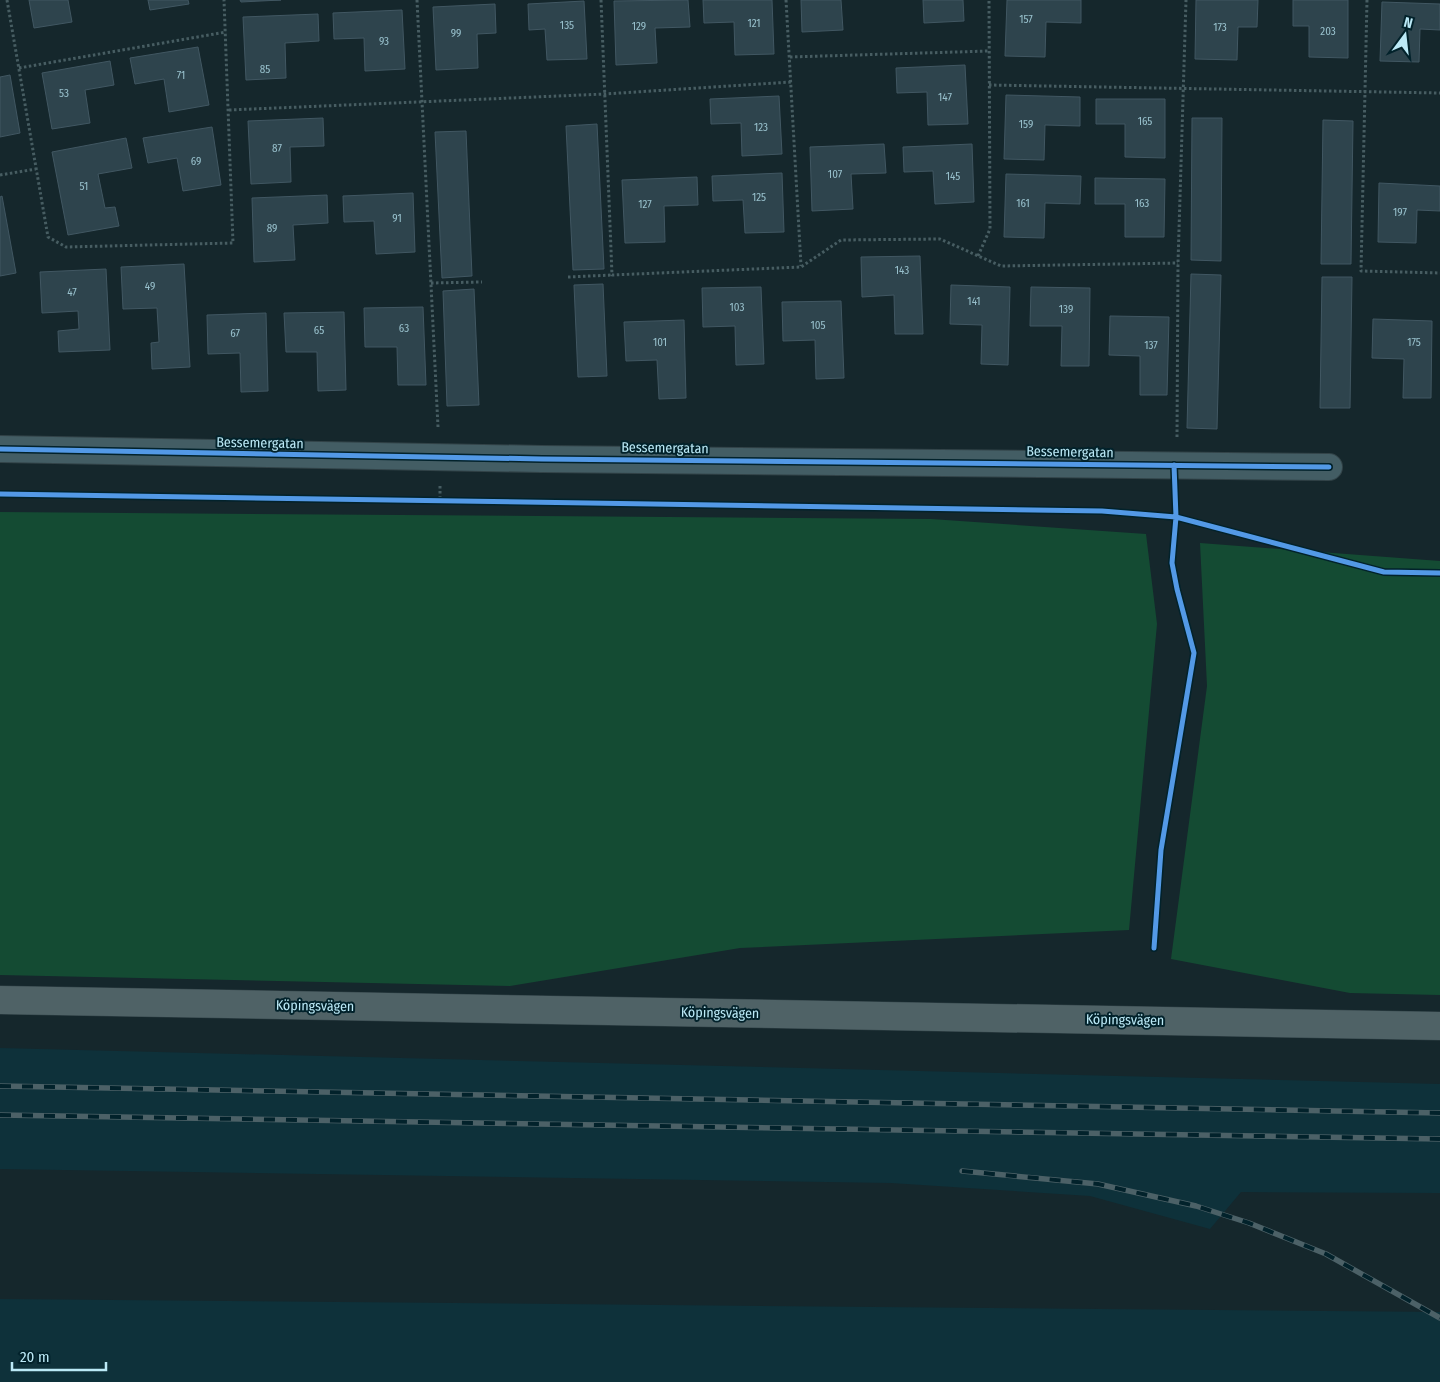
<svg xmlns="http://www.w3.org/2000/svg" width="1440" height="1382" font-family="'Fira Sans Condensed',sans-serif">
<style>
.built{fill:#0e313a}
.green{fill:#144b33}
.building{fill:#2e444d;stroke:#415762}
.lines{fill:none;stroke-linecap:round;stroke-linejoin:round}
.street-casing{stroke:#324348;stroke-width:28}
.secondary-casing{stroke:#324348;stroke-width:29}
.path{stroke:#475d62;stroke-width:3;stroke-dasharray:2.5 2.5;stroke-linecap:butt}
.street{stroke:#435d64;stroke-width:26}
.secondary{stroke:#4f6266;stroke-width:28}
.rail-casing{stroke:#4c6167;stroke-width:5.5}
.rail{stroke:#02222b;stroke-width:4;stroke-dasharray:11;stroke-linecap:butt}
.cycleway-casing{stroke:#02222b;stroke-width:8}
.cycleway{stroke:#5399e6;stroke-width:5}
.labels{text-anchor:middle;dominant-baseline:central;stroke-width:4;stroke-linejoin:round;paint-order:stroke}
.number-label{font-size:11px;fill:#98c0cc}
.street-label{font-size:14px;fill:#bbe9f6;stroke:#02222b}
</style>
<rect width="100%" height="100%" fill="#15272c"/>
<path class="built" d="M0,1048L1440,1084V1193L1241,1192L1210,1229L1090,1196L891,1183L0,1169Z
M0,1299L1440,1312V1382H0Z"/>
<path class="green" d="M0,512L931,519L1146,534L1157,624L1129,930L740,948L510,986L0,975Z
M1200,543L1440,561V995L1350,993L1171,959L1207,686Z"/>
<path class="building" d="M29,0H68L72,22L34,28Z
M148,0H188L189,4L150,10Z
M240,0H281L241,2Z
M688,0L690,27L655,28L657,63L616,65L614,1Z
M703,0H772L774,54L735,55L734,22L704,23Z
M801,0H841L843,30L802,32Z
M923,0H963L964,21L924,23Z
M1007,0H1081V23L1046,22L1045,57L1005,56Z
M1196,0H1258L1257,27H1238L1237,60L1195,59Z
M1293,0H1348V58L1309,57V26H1293Z
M584,1L587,59L547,60L545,29L529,30L528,4Z
M1382,2L1440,4V30L1420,29L1419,62L1380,61Z
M495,4L496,33L477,34L478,68L436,70L433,7Z
M402,10L405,69L365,71L364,38L334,39L333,13Z
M318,14L319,41L285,43L286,78L246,80L243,17Z
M198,47L209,105L169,112L164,79L135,84L130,58Z
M110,61L114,85L85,90L90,123L52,129L42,73Z
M965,65L968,124L928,125L927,92L897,93L896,68Z
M10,75L20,133L0,137V77Z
M1006,95L1080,97V126L1045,125L1044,160L1004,159Z
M779,96L782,154L742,156L741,123L711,124L710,99Z
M1096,99H1165V158L1125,157V124H1096Z
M323,118L324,146L290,147L291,182L251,184L248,121Z
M1192,118H1222L1221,261L1191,260Z
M1323,120L1353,121L1351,264H1321Z
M597,124L604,269L573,270L566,126Z
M212,127L221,185L183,191L177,158L148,163L143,138Z
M466,131L472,276L442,278L435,132Z
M126,138L132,168L98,174L105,208L115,207L119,226L68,235L52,152Z
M884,144L886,173L851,174L853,209L812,211L810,147Z
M972,144L974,202L935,204L933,171L904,172L903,147Z
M782,173L784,232L745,233L743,200L713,201L712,176Z
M1006,174L1081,176L1080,204L1045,203L1044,238L1004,237Z
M697,177L698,205L664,206L665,242L625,243L622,180Z
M1095,178L1165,179L1164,237H1125V204H1095Z
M1379,183L1440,186V211L1417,210L1416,243L1378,242Z
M413,193L415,252L376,254L374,221L344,222L343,196Z
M327,195L328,223L293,225L295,260L254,262L252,198Z
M2,196L16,273L0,276V197Z
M920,256L923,334H895L894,295L862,297L861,257Z
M184,264L190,367L152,369L151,343L159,342L157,308L123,309L121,267Z
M106,269L110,350L59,352L58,331L79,329L78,311L42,313L40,272Z
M1191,274L1221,275L1217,429L1187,428Z
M1322,277H1352L1350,408H1320Z
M603,284L607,376L578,377L574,285Z
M951,285L1010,287L1008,365L981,364L982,325L950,324Z
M761,287L764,364L736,365L735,326L703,327L702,288Z
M1031,287L1090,288L1089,366H1061L1062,326H1030Z
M474,289L479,405L447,406L443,291Z
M841,301L844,378L816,379L815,340L783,341L782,302Z
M423,307L426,385H398L397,347H365L364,308Z
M344,312L346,390L318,391L317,352H286L284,313Z
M266,313L268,391L241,392L240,353L208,354L207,315Z
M1110,316L1169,317L1167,395H1140V356L1109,355Z
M1373,319L1432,321L1431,398H1403L1404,359L1372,358Z
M684,320L686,398L659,399L657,360L626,361L624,322Z"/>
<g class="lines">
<defs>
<path id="street" d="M0,449L542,459L1329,467"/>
<path id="secondary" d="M0,1000L1440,1026"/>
</defs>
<use href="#street" class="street-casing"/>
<use href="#secondary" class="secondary-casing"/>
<path class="path" d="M7,0L48,237L66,247L233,243L224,0
M417,0L438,427
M601,0L612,275L801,267L841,240L940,239L1001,266L1178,263
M786,0L801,266
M1367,0L1361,271L1440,273
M790,57L989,51
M19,68L226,32
M989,85L1440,93
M229,110L605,94L791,82
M0,175L36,169
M978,256L990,229L989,0
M568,277L612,275
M431,283L482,282
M1177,437L1178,263L1186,0
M440,486V500"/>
<use href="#street" class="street"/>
<use href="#secondary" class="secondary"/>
<defs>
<path id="rail" d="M0,1086L1440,1113
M0,1115L1440,1139
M962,1171L1098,1184L1196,1206L1249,1223L1326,1254L1440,1318"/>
</defs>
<use href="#rail" class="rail-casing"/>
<use href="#rail" class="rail"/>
<defs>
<path id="cycleway" d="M0,449L542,459L1329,467
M0,494L1102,511L1176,517L1384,572L1440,573
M1154,948L1161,850L1194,653L1177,589L1172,563L1176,517L1174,465"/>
</defs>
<use href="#cycleway" class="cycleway-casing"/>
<use href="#cycleway" class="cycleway"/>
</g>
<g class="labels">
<g class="number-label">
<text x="1026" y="19">157</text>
<text x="754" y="23">121</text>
<text x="567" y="25">135</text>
<text x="639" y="26">129</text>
<text x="1220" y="27">173</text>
<text x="1328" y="31">203</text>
<text x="456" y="33">99</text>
<text x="384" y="41">93</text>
<text x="265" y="69">85</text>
<text x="181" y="75">71</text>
<text x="64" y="93">53</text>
<text x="945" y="97">147</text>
<text x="1145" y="121">165</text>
<text x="1026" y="124">159</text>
<text x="761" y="127">123</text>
<text x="277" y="148">87</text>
<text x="196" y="161">69</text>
<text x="835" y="174">107</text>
<text x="953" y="176">145</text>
<text x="84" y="186">51</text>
<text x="759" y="197">125</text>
<text x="1023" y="203">161</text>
<text x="1142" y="203">163</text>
<text x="645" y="204">127</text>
<text x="1400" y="212">197</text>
<text x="397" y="218">91</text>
<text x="272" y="228">89</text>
<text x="902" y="270">143</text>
<text x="150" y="286">49</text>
<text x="72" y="292">47</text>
<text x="974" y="301">141</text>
<text x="737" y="307">103</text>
<text x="1066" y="309">139</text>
<text x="818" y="325">105</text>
<text x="404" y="328">63</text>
<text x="319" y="330">65</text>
<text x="235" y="333">67</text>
<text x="660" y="342">101</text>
<text x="1414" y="342">175</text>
<text x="1151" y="345">137</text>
</g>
<g class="street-label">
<text transform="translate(260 443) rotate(1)">Bessemergatan</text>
<text transform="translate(665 448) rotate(1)">Bessemergatan</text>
<text transform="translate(1070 452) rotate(1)">Bessemergatan</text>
<text transform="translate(315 1006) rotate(1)">Köpingsvägen</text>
<text transform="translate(720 1013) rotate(1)">Köpingsvägen</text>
<text transform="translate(1125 1020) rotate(1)">Köpingsvägen</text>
</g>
</g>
<g transform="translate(1405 35) rotate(15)" stroke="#02222b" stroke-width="4" paint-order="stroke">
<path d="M0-4L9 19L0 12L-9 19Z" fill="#bbe9f6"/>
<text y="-8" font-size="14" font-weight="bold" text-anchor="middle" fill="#bbe9f6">N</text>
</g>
<path d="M12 1362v8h94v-8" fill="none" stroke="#bbe9f6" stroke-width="2.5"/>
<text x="20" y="1362" font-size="15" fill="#bbe9f6" stroke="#02222b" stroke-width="4" paint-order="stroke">20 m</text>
</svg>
